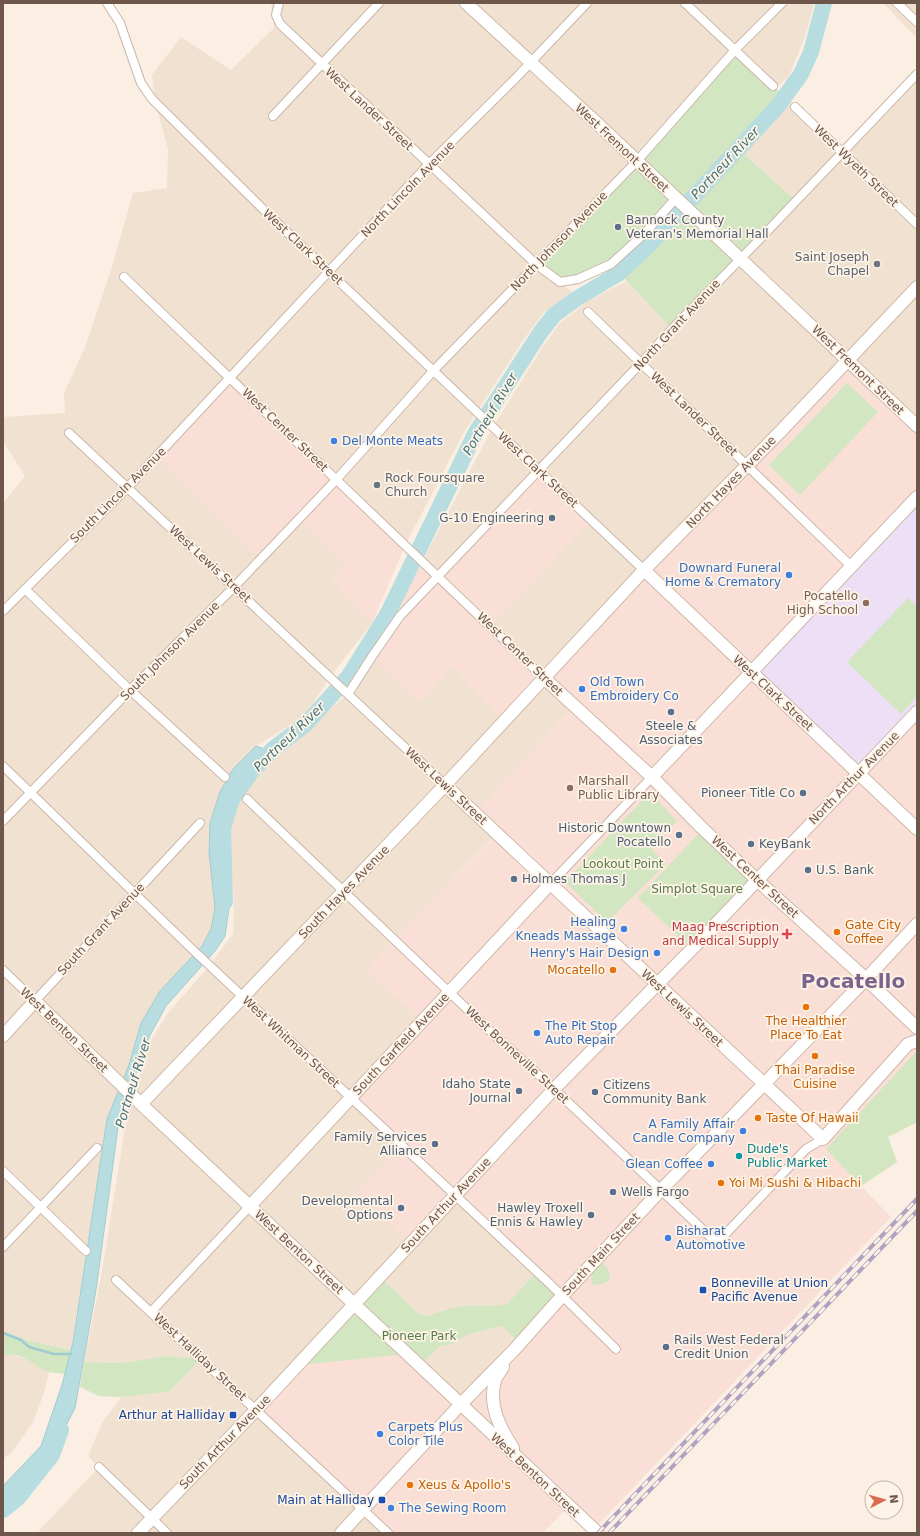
<svg xmlns="http://www.w3.org/2000/svg" width="920" height="1536" font-family="'DejaVu Sans',sans-serif">
<style>
.residential{fill:#f1e1d1}
.commercial{fill:#f9dfd6}
.education{fill:#ecdff6}
.green{fill:#d2e6c2}
.water{fill:#b8dde1;stroke:#9fccd2}
.lines{fill:none;stroke-linecap:round;stroke-linejoin:round}
.stream{stroke:#9fccd2;stroke-width:2.5}
.river{stroke:#b8dde1;stroke-width:16}
.street-casing{stroke:#c9b7aa;stroke-width:10}
.secondary-casing{stroke:#ceb9aa;stroke-width:14}
.street{stroke:#fff;stroke-width:8}
.secondary{stroke:#fff;stroke-width:12}
.rail-casing{stroke:#b2a2c1;stroke-width:4}
.rail{stroke:#fdf4e7;stroke-width:2.5;stroke-dasharray:8;stroke-linecap:butt}
.service-dot{fill:#5c6f8a;stroke:#fdf4e7;stroke-width:1.5}
.worship-dot{fill:#6b7280;stroke:#fdf4e7;stroke-width:1.5}
.shop-dot{fill:#3f7fe0;stroke:#fdf4e7;stroke-width:1.5}
.education-dot{fill:#8d6e63;stroke:#fdf4e7;stroke-width:1.5}
.food-dot{fill:#e8710a;stroke:#fdf4e7;stroke-width:1.5}
.health-dot{fill:#e0444e;stroke:#fdf4e7;stroke-width:1.5}
.culture-dot{fill:#0f9aa8;stroke:#fdf4e7;stroke-width:1.5}
.transit-dot{fill:#1a4fb4;stroke:#fdf4e7;stroke-width:1.5}
.labels{text-anchor:middle;dominant-baseline:central;stroke-width:3.5;stroke-linejoin:round;paint-order:stroke}
.street-label{font-size:12px;fill:#6f564b;stroke:#fdf4e7}
.service-label{font-size:12px;fill:#4e5e75;stroke:#fdf4e7;text-anchor:start}
.worship-label{font-size:12px;fill:#5b616d;stroke:#fdf4e7;text-anchor:end}
.shop-label{font-size:12px;fill:#366cbe;stroke:#fdf4e7;text-anchor:start}
.education-label{font-size:12px;fill:#785e54;stroke:#fdf4e7;text-anchor:end}
.park-label{font-size:12px;fill:#577a47;stroke:#fdf4e7}
.food-label{font-size:12px;fill:#c56008;stroke:#fdf4e7;text-anchor:start}
.health-label{font-size:12px;fill:#be3a42;stroke:#fdf4e7;text-anchor:end}
.culture-label{font-size:12px;fill:#0d838f;stroke:#fdf4e7;text-anchor:start}
.transit-label{font-size:12px;fill:#164399;stroke:#fdf4e7;text-anchor:end}
.water-label{font-size:13px;font-style:italic;fill:#43737a;stroke:#fdf4e7}
.town-label{font-size:20px;font-weight:bold;fill:#7c638c;stroke:#fdf4e7}
</style>
<rect width="100%" height="100%" fill="#faefe2"/>
<path class="residential" d="M271,3H814L806,34L789,76L776,88L735,50L560,282L572,292L543,313L524,339L464,432L405,546L299,519L346,565L332,580L372,623L330,677L305,716L256,746L233,769L209,852L215,908L211,929L202,946L160,991L141,1023L129,1065L107,1119L71,1350L26,1340L3,1330V503L25,476L3,441V417L65,413L64,393L84,350L112,267L133,193L167,188L168,149L155,102L152,75L181,37L231,70L274,28Z
M883,3H917V38Z
M917,74V426L574,706L476,814L497,833L395,940L422,1021L401,1145L357,1191L456,1195L537,1272L506,1305L464,1306L452,1308L427,1316L418,1313L380,1277L388,1533H37L99,1467L88,1456L102,1423L121,1397L169,1392L201,1359L167,1356L123,1363L84,1362L101,1277L125,1128L133,1096L151,1040L168,1013L210,965L233,934L234,908L229,831L239,802L261,770L297,737L348,694L368,653L419,702L453,666L504,721L490,626L591,520L438,577L422,562L493,427L542,348L559,324L588,301L627,281L672,329L796,201L745,155L790,102L842,153Z
M502,1326L520,1344L460,1405L419,1366L440,1346L450,1345L467,1335Z
M8,1354L25,1358L49,1372L44,1393L33,1422L11,1453L3,1459V1356Z"/>
<path class="commercial" d="M848,361L917,426V1122L888,1137L897,1162L861,1186L891,1217L594,1529L569,1506L543,1533H388L256,1410L298,1365L407,1354L460,1405L562,1296L456,1196L411,1243L356,1191L401,1145L351,1098L422,1021L367,969L497,834L476,814L574,706L544,678L504,721L453,666L419,702L368,653L422,562L437,577L539,471L591,520L490,626L544,677Z
M231,378L405,546L372,623L332,580L346,565L299,519L261,559L156,457Z"/>
<path class="education" d="M917,497V712L859,774L750,671Z"/>
<path class="green" d="M735,50L790,102L745,155L796,201L672,329L611,264L560,282L537,265Z
M847,383L878,412L800,495L769,465Z
M908,598L917,606V696L901,714L847,662Z
M650,792L677,821L651,848L666,864L607,922L565,882Z
M703,829L757,880L692,949L638,898Z
M917,1051V1122L888,1137L897,1162L861,1186L826,1149Z
M603,1263L609,1271L610,1279L603,1284L592,1285L591,1273Z
M537,1272L562,1296L520,1344L502,1326L467,1335L450,1345L440,1346L419,1366L407,1354L298,1365L380,1277L418,1313L427,1316L452,1308L464,1306L506,1305Z
M3,1330L26,1340L71,1350L65,1374C60,1373 54,1373 49,1372C34,1367 21,1349 3,1356Z
M167,1356L201,1359L169,1392L121,1397L99,1396L80,1387L84,1362L123,1363Z"/>
<path class="water" d="M256,746L273,752L236,784L220,822L218,858L228,892L229,908L225,936L215,951L166,1006L149,1037L119,1120L96,1290L75,1408L53,1451L18,1498L3,1508V1486L41,1446L62,1385L73,1342L107,1119L129,1065L141,1023L160,991L202,946L211,929L215,908L209,852L210,823L220,792L233,769Z"/>
<g class="lines">
<path class="stream" d="M3,1333L21,1340L29,1347L54,1354H71"/>
<path class="river" d="M225,902L223,828L232,799L252,771L273,749L306,724L349,676L388,613L476,432L540,333L554,315L576,299L618,274L646,248L778,106L801,74L811,52L824,3
M3,1510L18,1498L52,1455L61,1430"/>
<defs>
<path id="street" d="M107,3L120,23L141,83L152,99L272,218L644,570
M279,3L276,15L280,24L537,265L560,282L578,279L611,264L644,234L676,198
M685,3L773,86
M897,3L917,22
M795,107L917,224
M273,116L379,3
M124,277L544,678
M588,312L851,566
M69,433L445,785
M25,589L130,690L225,777
M3,611L128,487L429,164L514,80L587,3
M348,694L373,655L400,616L641,363L672,329L757,242L917,74
M3,766L193,950L550,1284L616,1349
M247,799L490,1031L554,1089L717,1243L806,1149L823,1139
M3,821L130,690L234,587L336,480L434,370L637,161L735,50L782,3
M550,884L652,777
M3,970L35,1001L200,823
M3,1171L86,1251
M3,1247L97,1148
M116,1280L388,1533
M151,1312L250,1206
M99,1467L167,1533"/>
<path id="secondary" d="M466,3L600,126L917,426
M644,570L917,829
M544,678L652,777L701,827L757,880L866,979L917,1028
M652,777L917,497
M445,785L823,1139L908,1044L917,1041
M3,1036L35,1001L141,1104L598,1533
M141,1104L445,785L644,570L780,432L917,287
M250,1206L550,884
M503,1367C501,1371 496,1376 495,1381C488,1405 500,1428 513,1448
M138,1533L256,1410L554,1089L692,949L917,712
M341,1533L460,1405L514,1350L562,1296L661,1190L866,979L917,924"/>
</defs>
<use href="#street" class="street-casing"/>
<use href="#secondary" class="secondary-casing"/>
<use href="#street" class="street"/>
<use href="#secondary" class="secondary"/>
<defs>
<path id="rail" d="M598,1533L917,1199
M609,1533L917,1211"/>
</defs>
<use href="#rail" class="rail-casing"/>
<use href="#rail" class="rail"/>
</g>
<g class="service-dot">
<circle cx="618" cy="227" r="4"/>
<circle cx="552" cy="518" r="4"/>
<circle cx="671" cy="712" r="4"/>
<circle cx="803" cy="793" r="4"/>
<circle cx="679" cy="835" r="4"/>
<circle cx="751" cy="844" r="4"/>
<circle cx="808" cy="870" r="4"/>
<circle cx="514" cy="879" r="4"/>
<circle cx="519" cy="1091" r="4"/>
<circle cx="595" cy="1092" r="4"/>
<circle cx="435" cy="1144" r="4"/>
<circle cx="613" cy="1192" r="4"/>
<circle cx="401" cy="1208" r="4"/>
<circle cx="591" cy="1215" r="4"/>
<circle cx="666" cy="1347" r="4"/>
</g>
<g class="worship-dot">
<circle cx="877" cy="264" r="4"/>
<circle cx="377" cy="485" r="4"/>
</g>
<g class="shop-dot">
<circle cx="334" cy="441" r="4"/>
<circle cx="789" cy="575" r="4"/>
<circle cx="582" cy="689" r="4"/>
<circle cx="624" cy="929" r="4"/>
<circle cx="657" cy="953" r="4"/>
<circle cx="537" cy="1033" r="4"/>
<circle cx="743" cy="1131" r="4"/>
<circle cx="711" cy="1164" r="4"/>
<circle cx="668" cy="1238" r="4"/>
<circle cx="380" cy="1434" r="4"/>
<circle cx="391" cy="1508" r="4"/>
</g>
<g class="education-dot">
<circle cx="866" cy="603" r="4"/>
<circle cx="570" cy="788" r="4"/>
</g>
<g class="food-dot">
<circle cx="837" cy="932" r="4"/>
<circle cx="613" cy="970" r="4"/>
<circle cx="806" cy="1007" r="4"/>
<circle cx="815" cy="1056" r="4"/>
<circle cx="758" cy="1118" r="4"/>
<circle cx="721" cy="1183" r="4"/>
<circle cx="410" cy="1485" r="4"/>
</g>
<path class="health-dot" d="M785 928h4v4h4v4h-4v4h-4v-4h-4v-4h4z"/>
<circle class="culture-dot" cx="739" cy="1156" r="4"/>
<g class="transit-dot">
<rect x="699" y="1286" width="8" height="8" rx="2"/>
<rect x="229" y="1411" width="8" height="8" rx="2"/>
<rect x="378" y="1496" width="8" height="8" rx="2"/>
</g>
<g class="labels">
<g class="street-label">
<text transform="translate(369 109) rotate(43)">West Lander Street</text>
<text transform="translate(622 148) rotate(43)">West Fremont Street</text>
<text transform="translate(856 166) rotate(44)">West Wyeth Street</text>
<text transform="translate(408 189) rotate(-46)">North Lincoln Avenue</text>
<text transform="translate(559 241) rotate(-46)">North Johnson Avenue</text>
<text transform="translate(303 247) rotate(43)">West Clark Street</text>
<text transform="translate(677 325) rotate(-47)">North Grant Avenue</text>
<text transform="translate(858 370) rotate(44)">West Fremont Street</text>
<text transform="translate(694 414) rotate(44)">West Lander Street</text>
<text transform="translate(285 430) rotate(44)">West Center Street</text>
<text transform="translate(538 470) rotate(43)">West Clark Street</text>
<text transform="translate(731 482) rotate(-46)">North Hayes Avenue</text>
<text transform="translate(118 495) rotate(-45)">South Lincoln Avenue</text>
<text transform="translate(210 564) rotate(43)">West Lewis Street</text>
<text transform="translate(170 651) rotate(-45)">South Johnson Avenue</text>
<text transform="translate(520 654) rotate(44)">West Center Street</text>
<text transform="translate(773 693) rotate(43)">West Clark Street</text>
<text transform="translate(854 778) rotate(-46)">North Arthur Avenue</text>
<text transform="translate(446 786) rotate(43)">West Lewis Street</text>
<text transform="translate(755 877) rotate(43)">West Center Street</text>
<text transform="translate(344 892) rotate(-46)">South Hayes Avenue</text>
<text transform="translate(101 929) rotate(-47)">South Grant Avenue</text>
<text transform="translate(682 1008) rotate(43)">West Lewis Street</text>
<text transform="translate(64 1030) rotate(44)">West Benton Street</text>
<text transform="translate(291 1042) rotate(43)">West Whitman Street</text>
<text transform="translate(401 1044) rotate(-47)">South Garfield Avenue</text>
<text transform="translate(517 1055) rotate(43)">West Bonneville Street</text>
<text transform="translate(446 1205) rotate(-47)">South Arthur Avenue</text>
<text transform="translate(299 1252) rotate(43)">West Benton Street</text>
<text transform="translate(601 1254) rotate(-47)">South Main Street</text>
<text transform="translate(200 1357) rotate(43)">West Halliday Street</text>
<text transform="translate(225 1442) rotate(-46)">South Arthur Avenue</text>
<text transform="translate(535 1475) rotate(43)">West Benton Street</text>
</g>
<g class="service-label">
<text x="626" y="220">Bannock County<tspan x="626" dy="14">Veteran's Memorial Hall</tspan></text>
<text x="544" y="518" text-anchor="end">G-10 Engineering</text>
<text x="671" y="726" text-anchor="middle">Steele &amp;<tspan x="671" dy="14">Associates</tspan></text>
<text x="795" y="793" text-anchor="end">Pioneer Title Co</text>
<text x="671" y="828" text-anchor="end">Historic Downtown<tspan x="671" dy="14">Pocatello</tspan></text>
<text x="759" y="844">KeyBank</text>
<text x="816" y="870">U.S. Bank</text>
<text x="522" y="879">Holmes Thomas J</text>
<text x="511" y="1084" text-anchor="end">Idaho State<tspan x="511" dy="14">Journal</tspan></text>
<text x="603" y="1085">Citizens<tspan x="603" dy="14">Community Bank</tspan></text>
<text x="427" y="1137" text-anchor="end">Family Services<tspan x="427" dy="14">Alliance</tspan></text>
<text x="621" y="1192">Wells Fargo</text>
<text x="393" y="1201" text-anchor="end">Developmental<tspan x="393" dy="14">Options</tspan></text>
<text x="583" y="1208" text-anchor="end">Hawley Troxell<tspan x="583" dy="14">Ennis &amp; Hawley</tspan></text>
<text x="674" y="1340">Rails West Federal<tspan x="674" dy="14">Credit Union</tspan></text>
</g>
<g class="worship-label">
<text x="869" y="257">Saint Joseph<tspan x="869" dy="14">Chapel</tspan></text>
<text x="385" y="478" text-anchor="start">Rock Foursquare<tspan x="385" dy="14">Church</tspan></text>
</g>
<g class="shop-label">
<text x="342" y="441">Del Monte Meats</text>
<text x="781" y="568" text-anchor="end">Downard Funeral<tspan x="781" dy="14">Home &amp; Crematory</tspan></text>
<text x="590" y="682">Old Town<tspan x="590" dy="14">Embroidery Co</tspan></text>
<text x="616" y="922" text-anchor="end">Healing<tspan x="616" dy="14">Kneads Massage</tspan></text>
<text x="649" y="953" text-anchor="end">Henry's Hair Design</text>
<text x="545" y="1026">The Pit Stop<tspan x="545" dy="14">Auto Repair</tspan></text>
<text x="735" y="1124" text-anchor="end">A Family Affair<tspan x="735" dy="14">Candle Company</tspan></text>
<text x="703" y="1164" text-anchor="end">Glean Coffee</text>
<text x="676" y="1231">Bisharat<tspan x="676" dy="14">Automotive</tspan></text>
<text x="388" y="1427">Carpets Plus<tspan x="388" dy="14">Color Tile</tspan></text>
<text x="399" y="1508">The Sewing Room</text>
</g>
<g class="education-label">
<text x="858" y="596">Pocatello<tspan x="858" dy="14">High School</tspan></text>
<text x="578" y="781" text-anchor="start">Marshall<tspan x="578" dy="14">Public Library</tspan></text>
</g>
<g class="park-label">
<text x="623" y="864">Lookout Point</text>
<text x="697" y="889">Simplot Square</text>
<text x="419" y="1336">Pioneer Park</text>
</g>
<g class="food-label">
<text x="845" y="925">Gate City<tspan x="845" dy="14">Coffee</tspan></text>
<text x="605" y="970" text-anchor="end">Mocatello</text>
<text x="806" y="1021" text-anchor="middle">The Healthier<tspan x="806" dy="14">Place To Eat</tspan></text>
<text x="815" y="1070" text-anchor="middle">Thai Paradise<tspan x="815" dy="14">Cuisine</tspan></text>
<text x="766" y="1118">Taste Of Hawaii</text>
<text x="729" y="1183">Yoi Mi Sushi &amp; Hibachi</text>
<text x="418" y="1485">Xeus &amp; Apollo's</text>
</g>
<g class="health-label">
<text x="779" y="927">Maag Prescription<tspan x="779" dy="14">and Medical Supply</tspan></text>
</g>
<g class="culture-label">
<text x="747" y="1149">Dude's<tspan x="747" dy="14">Public Market</tspan></text>
</g>
<g class="transit-label">
<text x="711" y="1283" text-anchor="start">Bonneville at Union<tspan x="711" dy="14">Pacific Avenue</tspan></text>
<text x="225" y="1415">Arthur at Halliday</text>
<text x="374" y="1500">Main at Halliday</text>
</g>
<g class="water-label">
<text transform="translate(725 163) rotate(-47)">Portneuf River</text>
<text transform="translate(490 414) rotate(-59)">Portneuf River</text>
<text transform="translate(289 737) rotate(-44)">Portneuf River</text>
<text transform="translate(133 1083) rotate(-73)">Portneuf River</text>
</g>
<g class="town-label">
<text x="853" y="981">Pocatello</text>
</g>
</g>
<rect width="920" height="1536" fill="none" stroke="#6f564b" stroke-width="8"/>
<g transform="translate(884 1500) rotate(84)"><circle r="19" fill="#fdf4e7" stroke="#c4b5a9"/>
<path d="M0-3L7 15L0 10L-7 15Z" fill="#da6a50"/>
<text y="-6" font-size="11" font-weight="bold" text-anchor="middle" fill="#6f564b">N</text>
</g>
</svg>
